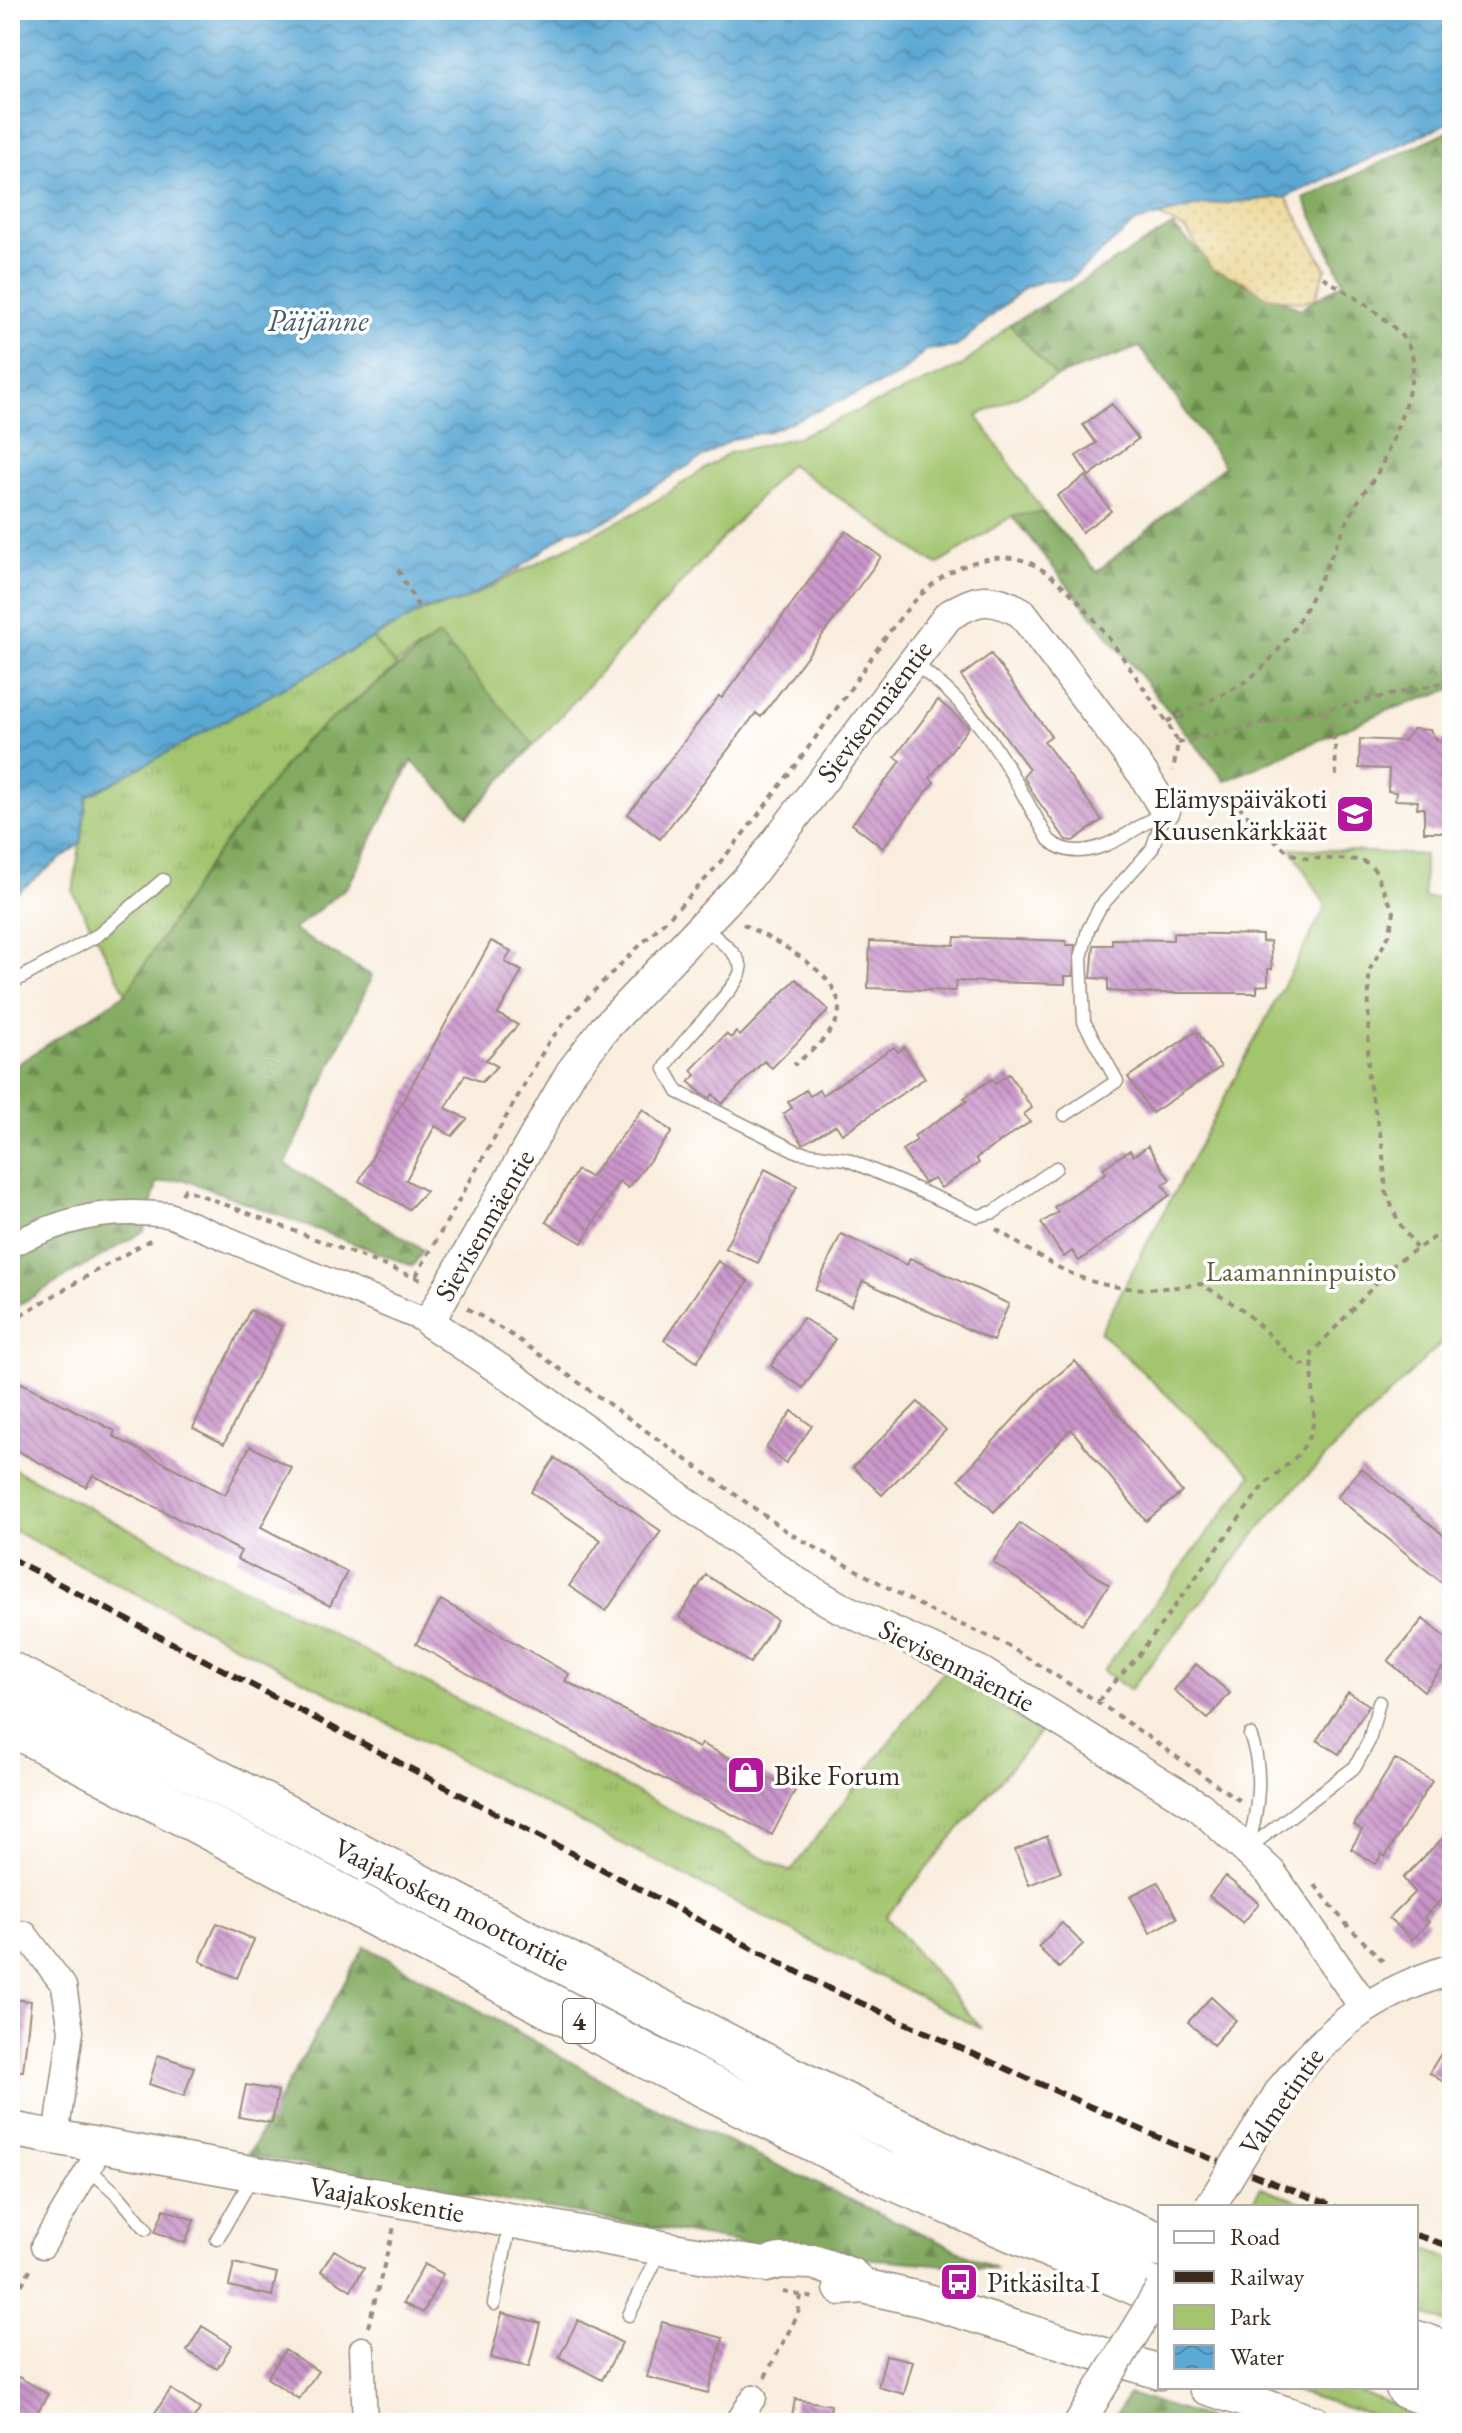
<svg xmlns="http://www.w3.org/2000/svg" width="1462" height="2433" font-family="'EB Garamond',serif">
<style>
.grass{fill:url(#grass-tufts);stroke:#6f7846;stroke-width:2}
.forest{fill:url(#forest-firs);stroke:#5e6a40;stroke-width:2}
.sand{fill:url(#sand-dots);stroke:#94825e;stroke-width:2}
.green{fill:#a3c56e;stroke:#6f7846;stroke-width:2}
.water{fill:url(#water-waves);stroke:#4b6979;stroke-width:2}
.building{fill:url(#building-back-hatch)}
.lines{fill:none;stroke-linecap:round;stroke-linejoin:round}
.service-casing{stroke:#9a8c7e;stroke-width:15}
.minor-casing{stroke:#9a8c7e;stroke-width:27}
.tertiary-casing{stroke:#9a8c7e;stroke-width:33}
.secondary-casing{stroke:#9a8c7e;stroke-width:37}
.motorway-casing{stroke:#9a8c7e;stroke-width:47}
.path{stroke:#9a8c7e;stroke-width:4;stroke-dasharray:6 6;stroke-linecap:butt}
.service{stroke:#fff;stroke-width:12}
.minor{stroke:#fff;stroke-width:24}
.tertiary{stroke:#fff;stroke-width:30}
.secondary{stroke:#fff;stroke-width:34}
.motorway{stroke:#fff;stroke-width:44}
.rail{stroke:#3b2a1e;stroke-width:6;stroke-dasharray:12 6;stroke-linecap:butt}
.tertiary-bridge-casing{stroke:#9a8c7e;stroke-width:33;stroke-linecap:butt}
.tertiary-bridge{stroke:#fff;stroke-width:30}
.labels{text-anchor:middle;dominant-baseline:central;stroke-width:7;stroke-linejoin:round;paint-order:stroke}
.shield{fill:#fff;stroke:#766a62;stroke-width:2}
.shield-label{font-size:26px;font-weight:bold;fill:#3b2a1e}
.street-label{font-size:28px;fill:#3b2a1e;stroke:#fff}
.poi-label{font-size:28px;fill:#3b2a1e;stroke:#fff;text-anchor:start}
.park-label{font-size:28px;fill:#5f603a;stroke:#fff}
.water-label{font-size:30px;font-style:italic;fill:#485c67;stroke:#fff}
</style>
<defs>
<pattern id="grass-tufts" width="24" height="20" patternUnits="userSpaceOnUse" patternTransform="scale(2)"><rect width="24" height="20" fill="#a3c56e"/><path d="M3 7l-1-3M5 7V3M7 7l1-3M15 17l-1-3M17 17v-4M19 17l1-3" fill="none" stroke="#8da95f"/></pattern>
<pattern id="forest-firs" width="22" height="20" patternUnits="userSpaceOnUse" patternTransform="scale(2)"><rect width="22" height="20" fill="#82aa61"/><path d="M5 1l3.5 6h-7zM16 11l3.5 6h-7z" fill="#6c8b4f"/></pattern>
<pattern id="sand-dots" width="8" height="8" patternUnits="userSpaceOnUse" patternTransform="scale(2)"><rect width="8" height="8" fill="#eeda9e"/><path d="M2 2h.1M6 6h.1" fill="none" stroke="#cdbb88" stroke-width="1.8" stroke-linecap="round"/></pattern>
<pattern id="water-waves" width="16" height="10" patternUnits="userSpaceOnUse" patternTransform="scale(2)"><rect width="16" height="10" fill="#5ba8d4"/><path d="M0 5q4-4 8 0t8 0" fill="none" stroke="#4c89ab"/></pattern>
<pattern id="building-back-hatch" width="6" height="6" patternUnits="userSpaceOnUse" patternTransform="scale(2)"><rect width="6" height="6" fill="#c995c9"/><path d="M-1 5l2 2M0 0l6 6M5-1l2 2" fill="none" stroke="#a47aa3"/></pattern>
</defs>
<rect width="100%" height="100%" fill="#fff"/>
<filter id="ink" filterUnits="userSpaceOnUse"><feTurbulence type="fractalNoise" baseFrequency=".0125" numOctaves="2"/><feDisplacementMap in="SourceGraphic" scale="16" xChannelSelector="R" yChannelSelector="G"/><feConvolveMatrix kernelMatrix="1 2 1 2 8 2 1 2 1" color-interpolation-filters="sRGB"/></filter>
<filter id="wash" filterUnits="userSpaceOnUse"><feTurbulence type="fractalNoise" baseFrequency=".006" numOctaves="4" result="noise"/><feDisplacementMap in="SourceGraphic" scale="32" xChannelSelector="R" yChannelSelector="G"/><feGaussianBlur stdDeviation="1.8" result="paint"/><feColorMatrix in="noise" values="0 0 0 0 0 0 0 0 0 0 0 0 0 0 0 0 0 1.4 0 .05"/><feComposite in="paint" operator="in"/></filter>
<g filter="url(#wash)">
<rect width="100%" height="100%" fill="#f9eddd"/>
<path class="grass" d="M372,638L397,667L303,742L211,861L126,993L73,892L87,797Z
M10,1467L790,1872L945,1669L1040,1732L886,1917L982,2029L10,1529Z
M1261,2187L1313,2207H1249Z
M1416,2245L1452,2259V2324L1416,2312Z
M1281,2387H1345L1445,2423H1396Z"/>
<path class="forest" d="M1452,129V689L1383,712L1225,781L1012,516L1043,512L1097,572L1224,466L1140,347L1056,377L1010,325L1172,226L1221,272L1300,309L1344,282L1304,199Z
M439,635L534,745L468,816L412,761L348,886L293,930L372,976L286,1164L423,1250L413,1266L183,1179L157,1183L144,1231L10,1310V1069L126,993L211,861L303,742Z
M365,1946L635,2098L997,2269L791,2252L248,2155Z
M1129,2394L1223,2423H1111Z"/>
<path class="sand" d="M1286,197L1326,268L1316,298L1303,302L1267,297L1245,282L1212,269L1187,231L1157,215L1203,205Z"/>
<path class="green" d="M1010,325L1056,377L977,416L1043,512L1012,516L937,565L790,464L534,745L439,635L395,665L372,638L421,612L463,601L646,507L729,453L797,437L962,366Z
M1291,848L1424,855V898L1452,899V1332L1281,1502L1130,1690L1103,1671L1252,1475L1100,1332L1326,906Z"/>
<path class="water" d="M10,10H1452V121L1286,197L1203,205L1136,222L1069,280H1047L1025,287L956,347L926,350L899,376L770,431L733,439L655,486L615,516L593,527L570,530L517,570L462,601L426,609L87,797L81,843L10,898Z"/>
<g id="blocks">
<path class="building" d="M1112,404L1138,439L1089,476L1076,456L1096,443L1083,425Z
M1086,476L1111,511L1082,532L1057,496Z
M846,531L881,557L761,717L756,713L660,839L628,814L719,696L722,698Z
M991,654L1051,736L1044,741L1102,820L1073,841L1066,840L1036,798L1023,776L1029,769L961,676Z
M938,700L969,727L930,778L934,782L883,848L852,824L901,761L895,757Z
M1413,729L1430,730L1437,740L1452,741V832H1424V808H1417L1418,801L1395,800L1396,792L1388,791L1389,769L1359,768L1360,739L1403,741Z
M1173,933L1262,935V942L1270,941L1272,969H1268V985L1257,986V993H1139L1108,991V979L1091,978L1094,945H1112V939L1173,940Z
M955,937L1066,941V945H1075L1073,976H1065V984L956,981L955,991L868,988L870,941L954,945Z
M491,941L511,951L505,962L522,971L498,1014L518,1025L486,1060L497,1066L482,1082L465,1075L446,1108L467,1119L452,1136L435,1126L406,1180L426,1191L409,1209L359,1181Z
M796,979L829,1010L772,1068L764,1061L722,1104L713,1094L710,1098L701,1093L689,1082L696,1075L691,1070L726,1034L731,1038L736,1032L740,1036Z
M1197,1031L1221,1067L1152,1113L1128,1077Z
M894,1047L898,1052L904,1047L925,1078L842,1134L836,1125L803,1144L783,1114L792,1108L788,1102L806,1090L810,1096L819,1090L822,1095Z
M1009,1074L1032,1108L1024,1114L1030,1122L976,1158L979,1163L941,1188L934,1179L924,1183L902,1150L917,1140L914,1136L967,1101L964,1098L992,1079L995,1084Z
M643,1109L672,1132L628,1188L619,1181L582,1243L546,1222L577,1170L590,1177Z
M1148,1146L1170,1180L1163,1185L1170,1195L1079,1261L1072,1251L1064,1257L1041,1223L1058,1212L1054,1207L1106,1173L1103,1168L1130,1150L1133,1156Z
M765,1169L797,1186L758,1263L725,1248Z
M841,1234L907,1265L910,1258L1009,1304L993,1341L863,1281L851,1306L815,1290Z
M718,1261L748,1281L697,1362L664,1340Z
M250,1310L282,1326L224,1444L193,1428Z
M803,1318L835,1339L803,1388L771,1366Z
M1075,1361L1182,1492L1146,1521L1071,1429L994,1512L959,1479L1041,1389Z
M10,1377L115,1431L113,1436L225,1495L250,1446L292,1468L261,1527L347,1572L330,1606L237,1559L241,1551L93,1475L86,1487L10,1447Z
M918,1402L946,1430L882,1495L853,1467Z
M792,1411L812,1426L786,1463L766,1448Z
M555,1458L661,1531L606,1611L569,1586L601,1540L531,1492Z
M1361,1468L1452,1542V1591L1337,1497Z
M1020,1523L1109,1585L1082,1624L993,1562Z
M706,1575L777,1620L750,1663L679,1617Z
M441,1600L569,1674L565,1681L699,1748L702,1744L795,1791L772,1835L542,1716L416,1644Z
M1423,1619L1452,1643V1656L1424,1691L1388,1661Z
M1196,1664L1230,1693L1208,1719L1174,1690Z
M1348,1692L1369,1705L1339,1754L1317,1740Z
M1395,1759L1432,1781L1385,1857L1382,1854L1376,1864L1351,1849L1362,1830L1354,1825Z
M1452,1829V1889L1424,1917L1429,1922L1412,1940L1389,1918L1415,1892L1403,1878Z
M1047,1836L1061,1872L1029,1885L1015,1850Z
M1225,1876L1259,1903L1243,1923L1209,1896Z
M1158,1882L1177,1918L1150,1933L1130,1896Z
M217,1923L254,1940L237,1978L200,1961Z
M1062,1923L1083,1944L1059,1968L1038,1947Z
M1211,1997L1236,2020L1213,2045L1188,2022Z
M10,1999L31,2001L23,2071H10Z
M1452,2036V2087L1429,2073Z
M158,2055L194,2067L184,2096L149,2084Z
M246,2085L278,2091L272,2123L239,2117Z
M164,2209L194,2220L185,2243L155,2232Z
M334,2250L364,2268L351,2290L321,2271Z
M234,2263L277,2273L272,2296L229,2286Z
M424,2264L443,2274L423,2313L403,2303Z
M502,2313L540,2323L529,2367L491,2358Z
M578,2320L622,2343L602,2380L559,2357Z
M662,2322L723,2338L708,2393L647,2377Z
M202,2326L232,2345L217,2369L187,2351Z
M285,2350L318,2371L299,2399L267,2378Z
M886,2355L913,2361L904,2394L878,2387Z
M19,2377L48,2394L31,2423H10V2391Z
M171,2389L200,2409L191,2423H148Z
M795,2399L831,2405L828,2423H791Z"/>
</g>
</g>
<g filter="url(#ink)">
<use href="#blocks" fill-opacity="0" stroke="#9a8c7e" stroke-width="2"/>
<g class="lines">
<defs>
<path id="service" d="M913,663C986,714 1006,767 1049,840C1082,871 1136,829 1165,810
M704,927C714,937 740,953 741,969C741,987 677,1042 665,1069L678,1092L798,1152L846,1159L978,1216L994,1212L1056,1168
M10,984L98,935L163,880
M1065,1115L1117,1081L1084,1022L1081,958L1088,930L1100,907L1152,849L1165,810
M1247,1849L1355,1767L1369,1741L1379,1702
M1247,1849C1258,1814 1264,1769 1250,1735
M89,2169L117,2194L146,2229
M217,2239L245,2190L247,2174
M494,2304L510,2224
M629,2315L653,2266L655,2250"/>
<path id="minor" d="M10,1245C68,1218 104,1208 169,1215L429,1322
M10,1932L25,1934L64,1986L71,2031L56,2137
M43,2246L92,2163L95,2145
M362,2349L365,2423
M737,2423L754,2397"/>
<path id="tertiary" d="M1165,810L1143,774L1022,613C991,595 977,598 948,616L749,877L604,1029L571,1072L429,1322L513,1378L796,1582L839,1607L981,1672L1200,1807L1271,1873L1364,2006
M1281,2090C1335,2024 1370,1995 1452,1969
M1080,2423L1094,2399"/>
<path id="secondary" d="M10,2129L717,2258L765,2265L780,2261L813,2262L851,2275L863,2286
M841,2288L863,2286L924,2300L1160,2372
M1206,2387L1314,2423"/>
<path id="motorway" d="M10,1674L788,2078L961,2162L1160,2245
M10,1723L648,2057L880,2172L1160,2293
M1416,2343L1452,2356
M1408,2387L1452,2402"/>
</defs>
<use href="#service" class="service-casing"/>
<use href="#minor" class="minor-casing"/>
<use href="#tertiary" class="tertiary-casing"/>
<use href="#secondary" class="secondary-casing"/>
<use href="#motorway" class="motorway-casing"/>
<path class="path" d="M398,570L421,612
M1326,711L1335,743L1336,777
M1167,722C1198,704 1241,691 1266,664C1309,619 1327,558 1356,505C1362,493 1373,482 1379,470C1391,447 1419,377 1412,354C1402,323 1348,293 1321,276
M1178,743L1452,681
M1232,795L1243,811L1289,853L1304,858L1362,860L1374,869L1394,912L1389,935L1369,971L1368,1078L1382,1143L1386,1192L1398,1221L1416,1248
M743,924C771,940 853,976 837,1019C829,1038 809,1053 794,1065
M182,1194L185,1189L422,1280
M996,1229C1076,1281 1103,1298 1201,1284L1243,1310L1300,1365L1313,1363
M416,1276L548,1043C598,979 663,929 716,867C761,814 803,755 844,698C869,662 899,611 933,584C954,567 985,555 1012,558C1070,564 1134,677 1167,722L1178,743L1173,771
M467,1308L515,1337L789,1533L936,1614L1002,1642L1098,1702L1240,1801
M10,1321L153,1238
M1098,1701L1138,1656L1263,1486L1298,1455L1308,1440L1314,1421L1312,1353L1395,1263L1435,1237L1452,1253
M1315,1885L1346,1924L1386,1964
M783,2292L814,2298
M10,2306L32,2266
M368,2327L394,2227
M765,2377L798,2314L801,2295"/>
<use href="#service" class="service"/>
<use href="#minor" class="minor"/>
<use href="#tertiary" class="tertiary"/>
<use href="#secondary" class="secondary"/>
<use href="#motorway" class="motorway"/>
<path class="rail" d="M10,1558L830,1989L1173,2144L1336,2207
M1416,2235L1452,2247"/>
<defs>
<path id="tertiary-bridge" d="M1210,2207L1281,2090
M1094,2399L1160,2290"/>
</defs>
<use href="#tertiary-bridge" class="tertiary-bridge-casing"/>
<use href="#tertiary-bridge" class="tertiary-bridge"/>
</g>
</g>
<defs>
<symbol id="school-square" viewBox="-11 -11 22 22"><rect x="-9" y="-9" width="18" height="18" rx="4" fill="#b5179e" stroke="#fff"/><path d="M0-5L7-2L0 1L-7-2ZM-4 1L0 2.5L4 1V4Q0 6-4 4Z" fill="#fff"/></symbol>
<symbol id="shop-square" viewBox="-11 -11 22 22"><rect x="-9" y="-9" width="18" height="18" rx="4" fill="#b5179e" stroke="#fff"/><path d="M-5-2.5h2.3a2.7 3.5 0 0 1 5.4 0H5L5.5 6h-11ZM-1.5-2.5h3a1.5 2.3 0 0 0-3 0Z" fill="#fff"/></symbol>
<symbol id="bus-square" viewBox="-11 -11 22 22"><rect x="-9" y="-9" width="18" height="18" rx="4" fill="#b5179e" stroke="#fff"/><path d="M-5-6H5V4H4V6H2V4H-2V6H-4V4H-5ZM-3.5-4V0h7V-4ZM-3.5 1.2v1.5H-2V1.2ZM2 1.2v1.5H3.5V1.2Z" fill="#fff"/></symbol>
</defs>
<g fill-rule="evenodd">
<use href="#school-square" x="1333" y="792" width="44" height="44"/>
<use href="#shop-square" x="724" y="1753" width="44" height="44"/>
<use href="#bus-square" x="937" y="2260" width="44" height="44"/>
</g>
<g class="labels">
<rect class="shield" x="563" y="1999" width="32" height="44" rx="6"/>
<g class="shield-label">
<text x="579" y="2021">4</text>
</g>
<g class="street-label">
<text transform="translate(874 711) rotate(-53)">Sievisenmäentie</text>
<text transform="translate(484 1225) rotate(-60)">Sievisenmäentie</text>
<text transform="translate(957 1665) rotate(27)">Sievisenmäentie</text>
<text transform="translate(452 1904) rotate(27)">Vaajakosken moottoritie</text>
<text transform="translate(1281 2101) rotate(-55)">Valmetintie</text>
<text transform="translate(387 2199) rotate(10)">Vaajakoskentie</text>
</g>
<g class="poi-label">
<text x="1327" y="798" text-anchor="end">Elämyspäiväkoti<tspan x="1327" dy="32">Kuusenkärkkäät</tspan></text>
<text x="774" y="1775">Bike Forum</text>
<text x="987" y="2282">Pitkäsilta I</text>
</g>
<g class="park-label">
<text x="1301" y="1271">Laamanninpuisto</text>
</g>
<g class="water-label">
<text x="318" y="320">Päijänne</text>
</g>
</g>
<rect width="1462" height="2433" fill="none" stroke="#fff" stroke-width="40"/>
<rect x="1158" y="2205" width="260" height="184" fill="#ffffff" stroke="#b1aaa5" stroke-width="2"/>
<rect x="1174" y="2231" width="40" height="12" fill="#ffffff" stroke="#b1aaa5" stroke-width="2"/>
<text x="1230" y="2245" font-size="24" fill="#3b2a1e">Road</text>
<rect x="1174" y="2271" width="40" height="12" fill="#3b2a1e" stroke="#b1aaa5" stroke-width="2"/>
<text x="1230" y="2285" font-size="24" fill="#3b2a1e">Railway</text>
<rect x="1174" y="2305" width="40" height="24" fill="#a3c56e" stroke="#b1aaa5" stroke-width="2"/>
<text x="1230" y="2325" font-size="24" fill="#3b2a1e">Park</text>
<rect x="1174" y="2345" width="40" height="24" fill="url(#water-waves)" stroke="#b1aaa5" stroke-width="2"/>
<text x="1230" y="2365" font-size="24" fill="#3b2a1e">Water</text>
</svg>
